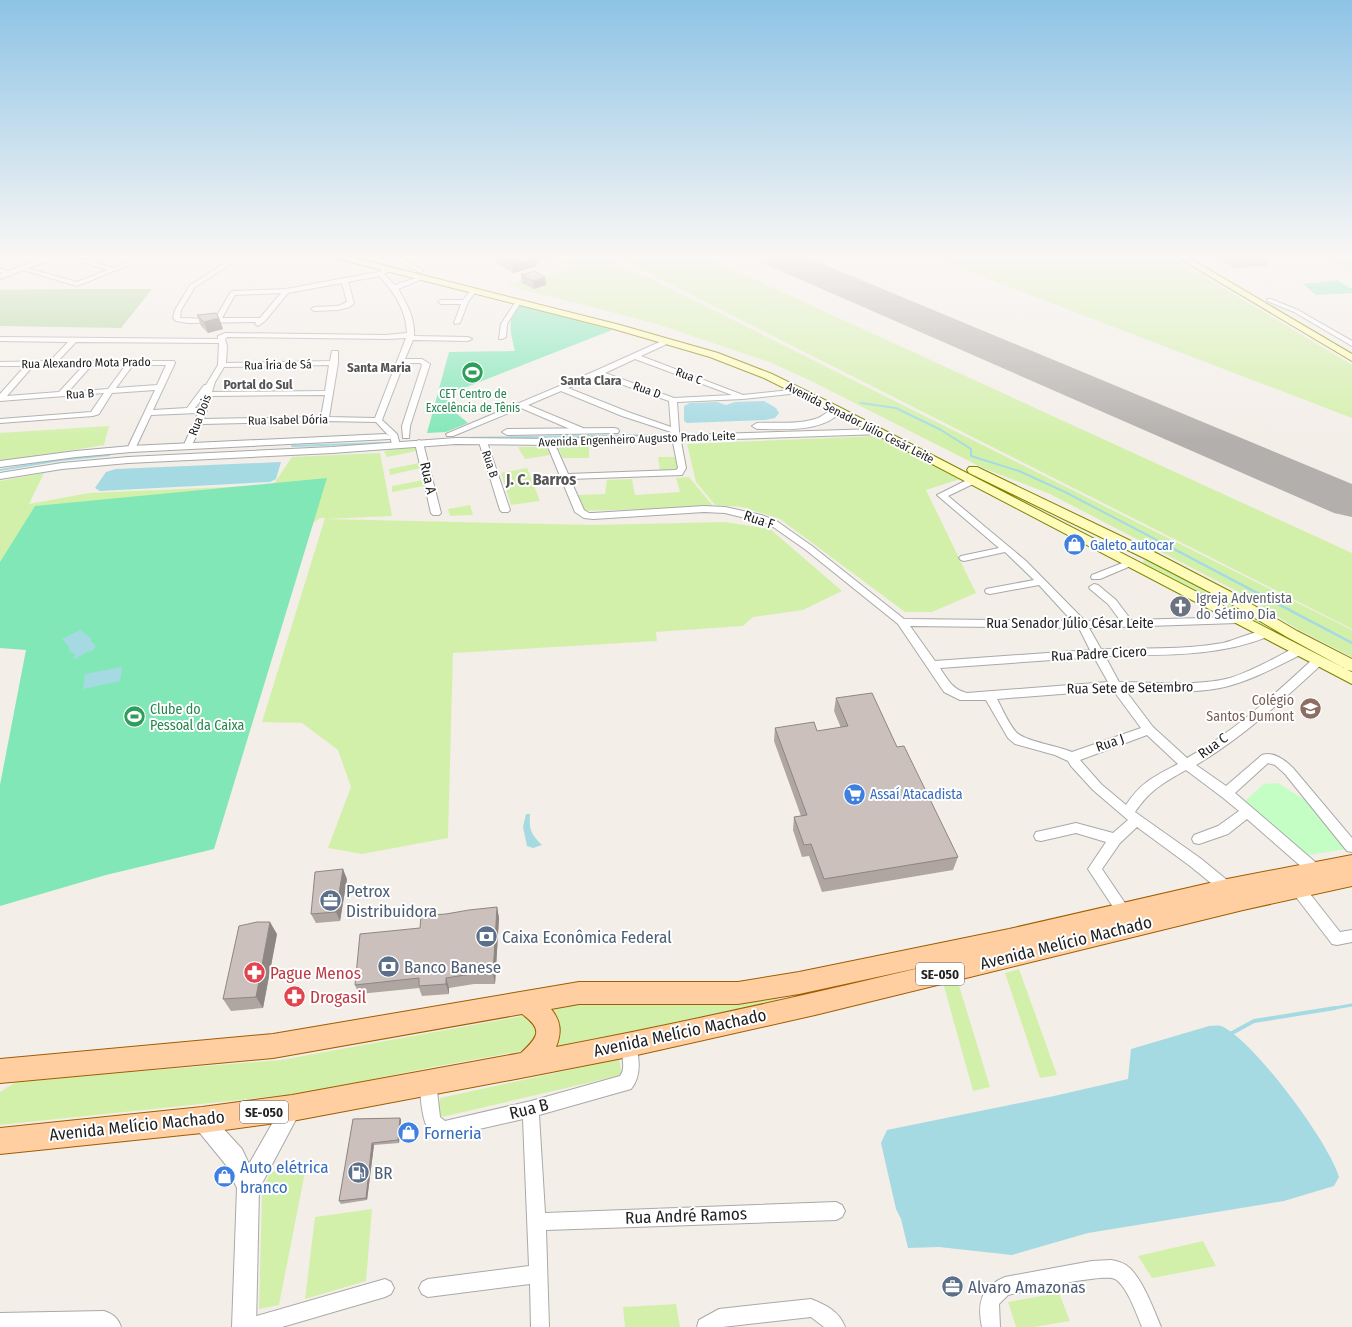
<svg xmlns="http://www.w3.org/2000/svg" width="1352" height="1327" font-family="'Fira Sans Condensed',sans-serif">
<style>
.grass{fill:#d3f0ab}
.forest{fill:#b0d59a}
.park{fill:#c4fec4}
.pitch{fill:#81e7b7}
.water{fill:#a6dae3}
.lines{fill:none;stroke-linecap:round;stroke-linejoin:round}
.stream-far3{stroke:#a6dae3;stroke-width:2}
.stream-far2{stroke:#a6dae3;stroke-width:2.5}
.stream-far1{stroke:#a6dae3;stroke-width:3}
.stream{stroke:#a6dae3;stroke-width:4}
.taxiway{fill:#b2afac;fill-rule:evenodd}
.runway{fill:#b2afac;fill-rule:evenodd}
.minor-casing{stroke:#a9a9a9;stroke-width:2}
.tertiary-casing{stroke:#a9a9a9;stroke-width:2}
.secondary-casing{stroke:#7f8200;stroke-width:2}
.primary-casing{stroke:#a05d00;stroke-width:2}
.minor{fill:#fff;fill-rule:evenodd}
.tertiary{fill:#fff;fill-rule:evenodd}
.secondary{fill:#fffcba;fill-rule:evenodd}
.primary{fill:#ffcea1;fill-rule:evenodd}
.wall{fill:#afa5a1}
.shaded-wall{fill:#8e8683}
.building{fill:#cbc0bb;stroke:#8e8683}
.labels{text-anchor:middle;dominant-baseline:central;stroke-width:4;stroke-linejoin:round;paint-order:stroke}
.far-street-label{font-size:12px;fill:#222;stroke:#fff}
.far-leisure-label{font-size:12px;fill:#27864d;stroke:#fff}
.far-quarter-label{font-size:13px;font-weight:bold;fill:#555;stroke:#fff}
.shield{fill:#fff;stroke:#646464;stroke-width:1}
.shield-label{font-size:13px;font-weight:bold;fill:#222}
.street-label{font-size:14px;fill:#222;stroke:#fff}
.shop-label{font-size:14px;fill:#366cbe;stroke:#fff;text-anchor:start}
.worship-label{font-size:14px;fill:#5b616d;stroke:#fff;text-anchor:start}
.education-label{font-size:14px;fill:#785e54;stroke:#fff;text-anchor:end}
.leisure-label{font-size:14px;fill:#27864d;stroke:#fff;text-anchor:start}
.quarter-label{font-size:16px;font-weight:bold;fill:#555;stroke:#fff}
.near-service-label{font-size:17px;fill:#4e5e75;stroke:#fff;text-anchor:start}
.near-street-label{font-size:17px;fill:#222;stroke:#fff}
.near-health-label{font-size:17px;fill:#be3a42;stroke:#fff;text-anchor:start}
.near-shop-label{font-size:17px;fill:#366cbe;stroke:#fff;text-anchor:start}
</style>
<rect width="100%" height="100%" fill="#f3eee8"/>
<path class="grass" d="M583,255H603L1352,630V657L1297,629L1246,596L1050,494L983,468L811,381L772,363L657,324L506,285L573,268L562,262Z
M613,255H701L1352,553V629Z
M926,255H1168L1352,365V418Z
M1182,255H1188L1264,300L1259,301Z
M1321,255H1352V275Z
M109,426L104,445L0,462V433Z
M877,436L960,479L926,490L976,593L932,612H905L780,519L742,507L715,505L696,482L687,444Z
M589,445V458H563L557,446Z
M414,446L417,451L387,457L384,451Z
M518,447H546L550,455L525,459Z
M380,453L392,516L326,519L592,525L724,522L770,529L842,591L803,610L753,617L743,626L656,632L657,641L453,653L448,838L362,854L328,848L351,787L338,750L302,723L262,722L325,518H320L304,529L0,635V481L44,473L29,504L89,493L273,485L292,457Z
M658,457H677L678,470L660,471Z
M419,463L421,468L390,475L389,469Z
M527,468L540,501L511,505L501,473Z
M689,477L714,507L585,511L578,495L605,494L607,480L632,479L635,495L680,492L676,478Z
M423,480L424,486L392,492V486Z
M470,505L473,515L450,516L448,509Z
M1146,560H1153L1352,671V677L1144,565L1143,561Z
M1019,969L1057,1075L1040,1078L1005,973Z
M957,979L990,1087L973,1091L943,983Z
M778,996L779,1004L552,1057C562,1033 565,1029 548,1008L602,1002L647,1005Z
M528,1015L543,1033L532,1049L428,1068L305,1093L0,1125V1092L17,1081L281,1060Z
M619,1059L622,1075L442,1117L438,1110L440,1098Z
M306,1167L279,1305L259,1309L262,1193L270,1172Z
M372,1209L366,1281L305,1299L315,1217Z
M1203,1241L1216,1266L1152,1278L1138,1256Z
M1059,1293L1070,1321L1034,1327H1016L1008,1302Z
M676,1304L680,1327H625L623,1307Z"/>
<path class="forest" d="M74,289H152L121,328L0,326V290Z"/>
<path class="park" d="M1278,783L1308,802L1352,848L1302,856L1250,810L1245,801L1264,784Z"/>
<path class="pitch" d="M1337,280L1352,289V293L1316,295L1303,284Z
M519,305L612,330L449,394L450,408L468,423L446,432L427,433L449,352L515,351C511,335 506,318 519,305Z
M327,478L214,849L106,875L0,906V785L26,650L0,648V562L35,506Z"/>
<path class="water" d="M764,401L776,408L779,413L775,418L765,420L687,423L684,421V406L690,403L717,402L726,405L735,402Z
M281,462L276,479L270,482L100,491L95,488L106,472L116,469Z
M80,630L91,638V641L96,646L93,650L87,652L75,659L73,658L75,654L69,651L68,645L62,639Z
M122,667L120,681L83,689L85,674Z
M526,814H530C529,830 531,834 542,845L533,848L527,846L523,827Z
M1209,1026C1213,1026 1218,1025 1221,1026C1253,1039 1330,1144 1339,1177L1334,1186L1284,1201L1088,1233L1012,1255L939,1247L908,1248L901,1219L896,1209L881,1143L887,1130L1054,1096L1128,1079L1131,1049Z"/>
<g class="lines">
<path class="stream-far3" d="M861,403L896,408L941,430L971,449V456L1019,471L1065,492L1174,549
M459,438L661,435
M292,446L383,443
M0,470L61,460L109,455"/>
<path class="stream-far2" d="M1172,548L1352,643"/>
<path class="stream-far1" d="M1329,1009L1352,1005"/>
<path class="stream" d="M1232,1033L1254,1021L1335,1008"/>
<path class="taxiway" d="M534,255H556L554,258L528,265L523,264L521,261L523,258Z
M1303,475L1310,477L1352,499V513L1345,511L1296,485L1293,481L1296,477Z"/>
<path class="runway" d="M755,255H801L1352,484V517L1334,513L760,262Z"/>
<defs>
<path id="minor" d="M27,255H36L49,260L46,262Z
M60,255C69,254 77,259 86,260C91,260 100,255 108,255L93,262L113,268L146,255H154L77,286L20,269L23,267L77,282L107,270Z
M238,255H245L195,287L181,310L180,318L215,319L230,293L233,291L286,289L378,272L388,268H392V270L384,274L395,285L418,277H422V279L398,289C407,304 415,318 414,336L468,337L472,339L468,341L413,340L405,359H422L430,364L410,426L409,438H403L402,426L422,365L420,363H404L382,420L397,434L400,445L399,447H393L390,437L376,422L325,421L202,424L190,449H184L183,447L198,413L151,415L135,449L134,451H128L127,449L155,390L112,393L99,414L93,416L0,423V419L91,412L104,393L0,401V394L25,366H0V362L50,361L68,342L0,341V337L218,339V336L225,333L386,335L407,333C406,310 395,293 379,276L348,282L354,303L350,307L338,310L314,311L311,309L314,307L338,306L347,302L342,283L288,293L265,321L258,326L255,324L256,322L188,323L176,321L173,318L175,310L190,285ZM281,293L260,318H222L235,295ZM227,337L386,339L406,338L375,418L329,417L338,363V351H332L330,361L226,363L227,346L225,339ZM76,342L219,343L218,365L206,385H204L187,408L153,410L175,363L174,361H58ZM133,365H166L157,385L116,388ZM329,365L325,391L212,392L215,382L224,367ZM33,366H83L59,392L7,396ZM91,366H125L108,389L68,392ZM325,395L321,417L204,419L211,396ZM202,399L199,408H195Z
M379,255H396L424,271L419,272L391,257L369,260L366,258Z
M0,268L12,273L13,274L10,276L0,272Z
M471,290L476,291L468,302L460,323L455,324L454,323L461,304H441L438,302L441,300H463Z
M1267,299H1271L1298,310L1352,341V346L1294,312L1267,301Z
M516,301L521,302L507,324L506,337L502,339H499L501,324Z
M664,340H670L671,342L641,356L743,395L799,389L803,391L799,393L743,399L677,402L679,431L686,468L682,475L570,479L584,510L589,513H593L704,506L725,507L761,515L775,520L812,546L904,619L1072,621L1039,585L990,594L986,593L985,591L986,589L1034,580L1005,552L964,561L961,560L959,558L961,556L999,548L937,495L969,479H975L976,481L975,483L948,496L1026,561L1085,621L1120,620L1108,604L1090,589L1089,587L1094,584L1098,585L1116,600L1131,620L1237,617L1242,620L1237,623L1089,628L1101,649C1142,648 1183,650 1223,643C1233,641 1259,629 1267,631L1268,634L1267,637C1213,658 1161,654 1105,656L1119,682C1156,682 1194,687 1230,678C1252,671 1273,659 1294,648H1302L1303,651L1302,654C1276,667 1249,682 1220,688C1189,694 1157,691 1125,690L1153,727L1187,758C1234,732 1275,694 1314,658H1322L1323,661L1322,664C1283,700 1242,738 1196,765L1226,786L1262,755C1273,751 1285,760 1293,768L1352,838V852L1347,851L1285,774L1275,765L1268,763L1235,793L1321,867L1323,871L1321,875L1316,877L1311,875L1247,819L1228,834L1199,844L1194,843L1192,839L1194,835L1218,826L1239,811L1222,797L1186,770C1163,783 1150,790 1135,812L1200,858L1232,884L1234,888L1232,892L1227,894L1222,892L1190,866L1137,827L1120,843L1102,869L1131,912L1129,916L1124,918L1119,916L1088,869L1106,842L1076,833L1041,841L1036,840L1034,836L1036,832L1041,831L1076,823L1113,833L1128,820L1093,790L1071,766L1068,761L1055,755L1015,744L1008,738L986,700H960L944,692L898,624L806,550L769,524L725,513L704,512L593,519L584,518L575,512L546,442L550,439L553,440L568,474L676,470L678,468L671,432L622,416L561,391L528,405L583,428L584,430L583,432H577L521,408L453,436H447L446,434L595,371ZM635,359L732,395L674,398L605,373ZM598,376L669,401L671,427L628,412L568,388ZM910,626L1079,628L1090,650L935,661ZM1094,657L1108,682L967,693C953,690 948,680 940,668ZM1113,690L1141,728L1072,752C1058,746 1024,741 1016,732C1008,723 1003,710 997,699ZM1147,735L1178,764C1155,776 1141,782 1126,805L1101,784L1080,760Z
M483,439L487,442L510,510L508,512H502L500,510L479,442Z
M419,440L423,443L441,513L439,515H433L431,513L415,443Z
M1130,560L1133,561L1135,563L1133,565L1100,579H1092L1091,577L1092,575Z
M1298,883L1303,885L1340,932L1352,930V942L1337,945L1332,944L1293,893L1291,889L1293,885Z
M628,1037L633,1040C640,1054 642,1076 631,1089L539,1115L545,1213L836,1202L842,1205L845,1211L842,1217L836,1220L546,1230L549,1327H531L530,1284L428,1297L422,1294L419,1288L422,1282L428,1279L529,1266L523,1119L444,1137C440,1135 433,1133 429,1130C422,1122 418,1086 422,1076L428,1074L434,1076L436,1082L440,1117L445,1121L531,1101L620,1076C628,1066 618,1051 623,1040Z
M1111,1260C1116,1261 1121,1262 1126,1265C1141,1275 1154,1310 1161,1327H1142C1137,1315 1127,1286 1115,1279C1104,1273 1025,1291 1008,1295L999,1304L1000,1327H982C977,1303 981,1287 1005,1277L1092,1261Z
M385,1279L391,1282L394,1288L391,1294L385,1297L282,1327H241L243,1320L250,1318Z
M811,1299C826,1305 839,1311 845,1327H824L811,1317L722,1327H697L699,1320L719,1309Z
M104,1311C113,1314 118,1318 121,1327H0V1313Z"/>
<path id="tertiary" d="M52,255H63L0,279V274Z
M837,407L842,410C825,433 782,429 757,429L752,426L757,423C776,422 799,425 818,418C825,415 830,409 837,407Z
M614,428L618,429L619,431L618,433L507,435L502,432L507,429Z
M878,429L882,430L883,432L882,434L550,445L456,444L332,453L128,463L62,469L0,479V473L62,463L128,457L332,447L456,438L550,439Z
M386,434L391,437L390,439L131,452L76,457L0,467V461L76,451L131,446Z
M292,1098L299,1101L302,1108L259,1189L256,1327H232L237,1188L226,1165L195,1127L192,1120L195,1113L202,1110L209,1113L242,1149L249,1164L285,1101Z"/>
<path id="secondary" d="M330,255H343L620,325L718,353L772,374L841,408L1344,668L1287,637L1221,598L1146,559L969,473L967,470L969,467H977L1156,553L1231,592L1297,631L1352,659V671L1347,670L1352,672V684L833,412L764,378L710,357L614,329L331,257Z
M1174,255H1184L1352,354V361Z"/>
<path id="primary" d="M1352,855V886L1243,910L815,1015L628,1057L526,1077L292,1121L202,1133L0,1154V1128L202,1107L292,1095L521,1053C538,1037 544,1030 522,1014L273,1058L0,1083V1059L273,1034L579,982H738L799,972L1009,929L1227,879ZM932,965C807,995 682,1023 556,1047C562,1032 561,1021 551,1009L579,1004H738L799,994Z"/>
</defs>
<use href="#minor" class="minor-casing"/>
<use href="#tertiary" class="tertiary-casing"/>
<use href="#secondary" class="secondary-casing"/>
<use href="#primary" class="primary-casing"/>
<use href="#minor" class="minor"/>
<use href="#tertiary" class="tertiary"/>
<use href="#secondary" class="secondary"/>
<use href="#primary" class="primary"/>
</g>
<path class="wall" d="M1212,255H1271L1267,266L1235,268Z
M496,256L536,258L537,266L513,273L497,264Z
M521,275L545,277L546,285L534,289L522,283Z
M197,315L219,318L223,329L208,333L201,326Z
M836,698L897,747L958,857L953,870L822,892L809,856L802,857L793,830L794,817L801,816L774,741L775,728L817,731L841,728L834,711Z
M347,879L340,921L316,923L311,914Z
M497,907L499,918L495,984H474L449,988V994L422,996L419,988L359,994L355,985L420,928L446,914Z
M277,934L263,1008L231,1011L223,999Z
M400,1118L401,1120L399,1143L374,1145L367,1200L341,1204L339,1201L353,1119Z"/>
<path class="shaded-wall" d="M536,258L537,266L513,273L512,265Z
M545,277L546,285L534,289L533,281Z
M219,318L223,329L208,333L204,322Z
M343,869L347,879L340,921L336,912Z
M497,907L499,918L495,984L493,974Z
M270,922L277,934L263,1008L256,997Z
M446,978L449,988V994L446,984Z
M400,1118L401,1120L399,1143L398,1140Z
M372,1143L374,1145L367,1200L366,1198Z"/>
<path class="building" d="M501,255H530L536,258L512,265L496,256Z
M1234,255H1271L1239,257Z
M534,271L545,277L533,281L521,275Z
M216,313L219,318L204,322L197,315Z
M872,693L897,747L904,746L958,857L824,879L811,844L804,845L794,817L807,815L775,728L814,722L817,731L848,726L836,698Z
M343,869L336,912L311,914L315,872Z
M497,907L493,974H471L446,978V984L419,986V978L355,985L360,934L420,928L421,916L446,914L469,910Z
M257,922H270L256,997L223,999L239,926Z
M400,1118L398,1140L372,1143L366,1198L339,1201L353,1119Z"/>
<linearGradient id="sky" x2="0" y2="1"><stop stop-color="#8dc3e6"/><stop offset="0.58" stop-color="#faf7f5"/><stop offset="1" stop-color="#faf7f5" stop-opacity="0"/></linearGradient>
<rect width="1352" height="441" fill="url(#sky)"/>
<defs>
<symbol id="stadium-disc" viewBox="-11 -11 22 22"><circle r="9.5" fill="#2e9e5b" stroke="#fff"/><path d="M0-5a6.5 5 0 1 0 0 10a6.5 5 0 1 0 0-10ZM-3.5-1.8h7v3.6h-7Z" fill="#fff"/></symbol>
<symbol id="shop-disc" viewBox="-11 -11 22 22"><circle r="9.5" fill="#3f7fe0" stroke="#fff"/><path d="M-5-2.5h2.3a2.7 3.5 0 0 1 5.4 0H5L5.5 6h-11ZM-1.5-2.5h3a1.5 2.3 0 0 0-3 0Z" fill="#fff"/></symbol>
<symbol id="church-disc" viewBox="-11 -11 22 22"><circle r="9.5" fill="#6b7280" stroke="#fff"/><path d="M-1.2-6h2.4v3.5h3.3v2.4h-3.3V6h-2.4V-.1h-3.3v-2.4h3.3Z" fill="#fff"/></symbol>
<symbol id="school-disc" viewBox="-11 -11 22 22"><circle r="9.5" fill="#8d6e63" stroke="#fff"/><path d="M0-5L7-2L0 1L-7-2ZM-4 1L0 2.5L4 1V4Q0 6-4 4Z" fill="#fff"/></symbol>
<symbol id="supermarket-disc" viewBox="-11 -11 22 22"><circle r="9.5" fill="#3f7fe0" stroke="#fff"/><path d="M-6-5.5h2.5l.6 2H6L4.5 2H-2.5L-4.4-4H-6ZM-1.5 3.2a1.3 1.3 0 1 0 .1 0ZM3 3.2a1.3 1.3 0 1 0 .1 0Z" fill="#fff"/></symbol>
<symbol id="office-disc" viewBox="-11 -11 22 22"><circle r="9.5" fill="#5c6f8a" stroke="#fff"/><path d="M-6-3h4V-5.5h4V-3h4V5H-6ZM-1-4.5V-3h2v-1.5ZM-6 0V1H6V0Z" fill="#fff"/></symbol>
<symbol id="bank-disc" viewBox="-11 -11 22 22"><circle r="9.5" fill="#5c6f8a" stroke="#fff"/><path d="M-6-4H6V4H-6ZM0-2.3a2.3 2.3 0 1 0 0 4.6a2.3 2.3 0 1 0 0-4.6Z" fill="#fff"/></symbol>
<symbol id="pharmacy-disc" viewBox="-11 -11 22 22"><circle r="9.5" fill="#e0444e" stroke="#fff"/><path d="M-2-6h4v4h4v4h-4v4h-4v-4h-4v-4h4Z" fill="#fff"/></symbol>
<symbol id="fuel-disc" viewBox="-11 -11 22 22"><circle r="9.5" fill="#5c6f8a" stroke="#fff"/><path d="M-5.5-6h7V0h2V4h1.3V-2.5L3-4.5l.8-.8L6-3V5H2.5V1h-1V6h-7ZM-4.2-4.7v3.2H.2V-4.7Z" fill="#fff"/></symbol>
</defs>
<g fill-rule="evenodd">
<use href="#stadium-disc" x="460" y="360" width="25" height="25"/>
<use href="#shop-disc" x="1062" y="532" width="25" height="25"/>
<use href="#church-disc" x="1168" y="594" width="25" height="25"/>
<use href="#school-disc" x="1298" y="696" width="25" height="25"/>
<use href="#stadium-disc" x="122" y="704" width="25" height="25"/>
<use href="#supermarket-disc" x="842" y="782" width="25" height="25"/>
<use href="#office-disc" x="318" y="888" width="25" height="25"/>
<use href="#bank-disc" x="474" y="924" width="25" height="25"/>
<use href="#bank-disc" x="376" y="954" width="25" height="25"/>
<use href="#pharmacy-disc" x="242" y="960" width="25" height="25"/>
<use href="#pharmacy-disc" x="282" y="984" width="25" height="25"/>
<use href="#shop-disc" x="396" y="1120" width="25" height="25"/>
<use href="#fuel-disc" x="346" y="1160" width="25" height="25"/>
<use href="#shop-disc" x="212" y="1164" width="25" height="25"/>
<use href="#office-disc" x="940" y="1274" width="25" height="25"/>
</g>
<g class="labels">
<g class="far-street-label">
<text transform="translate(86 363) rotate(-1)">Rua Alexandro Mota Prado</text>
<text transform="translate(278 365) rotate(-1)">Rua Íria de Sá</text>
<text transform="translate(689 376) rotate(20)">Rua C</text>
<text transform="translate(647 390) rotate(20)">Rua D</text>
<text transform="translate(80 394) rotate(-4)">Rua B</text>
<text transform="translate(200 415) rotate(-69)">Rua Dois</text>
<text transform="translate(288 420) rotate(-1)">Rua Isabel Dória</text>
<text transform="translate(860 423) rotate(27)">Avenida Senador Júlio Cesár Leite</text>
<text transform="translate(637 439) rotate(-2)">Avenida Engenheiro Augusto Prado Leite</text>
<text transform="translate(490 464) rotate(72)">Rua B</text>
</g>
<g class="far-leisure-label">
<text x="473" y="394">CET Centro de<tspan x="473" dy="14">Excelência de Tênis</tspan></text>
</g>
<g class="far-quarter-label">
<text x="379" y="367">Santa Maria</text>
<text x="591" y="380">Santa Clara</text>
<text x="258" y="384">Portal do Sul</text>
</g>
<g class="shield">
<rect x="916" y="963" width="48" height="22" rx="3"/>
<rect x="240" y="1101" width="48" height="22" rx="3"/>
</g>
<g class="shield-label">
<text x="940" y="974">SE-050</text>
<text x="264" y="1112">SE-050</text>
</g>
<g class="street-label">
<text transform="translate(428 478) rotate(77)">Rua A</text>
<text transform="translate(759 520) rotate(19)">Rua F</text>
<text x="1070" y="623">Rua Senador Júlio César Leite</text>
<text transform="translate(1099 654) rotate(-3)">Rua Padre Cicero</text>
<text transform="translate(1130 688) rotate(-1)">Rua Sete de Setembro</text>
<text transform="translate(1110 743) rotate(-19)">Rua J</text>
<text transform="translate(1213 746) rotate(-36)">Rua C</text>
</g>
<g class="shop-label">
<text x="1090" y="545">Galeto autocar</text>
<text x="870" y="794">Assaí Atacadista</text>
</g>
<g class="worship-label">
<text x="1196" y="598">Igreja Adventista<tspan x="1196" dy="16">do Sétimo Dia</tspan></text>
</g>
<g class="education-label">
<text x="1294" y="700">Colégio<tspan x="1294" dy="16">Santos Dumont</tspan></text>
</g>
<g class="leisure-label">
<text x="150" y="709">Clube do<tspan x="150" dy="16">Pessoal da Caixa</tspan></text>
</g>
<g class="quarter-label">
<text x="541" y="479">J. C. Barros</text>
</g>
<g class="near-service-label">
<text x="346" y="891">Petrox<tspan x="346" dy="20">Distribuidora</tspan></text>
<text x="502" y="937">Caixa Econômica Federal</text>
<text x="404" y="967">Banco Banese</text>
<text x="374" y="1173">BR</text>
<text x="968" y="1287">Alvaro Amazonas</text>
</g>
<g class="near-street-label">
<text transform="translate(1066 943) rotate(-14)">Avenida Melício Machado</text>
<text transform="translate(680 1033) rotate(-12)">Avenida Melício Machado</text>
<text transform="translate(529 1109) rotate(-14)">Rua B</text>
<text transform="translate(137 1126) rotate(-6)">Avenida Melício Machado</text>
<text transform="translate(686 1216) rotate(-2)">Rua André Ramos</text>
</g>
<g class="near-health-label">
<text x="270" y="973">Pague Menos</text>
<text x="310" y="997">Drogasil</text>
</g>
<g class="near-shop-label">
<text x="424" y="1133">Forneria</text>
<text x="240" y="1167">Auto elétrica<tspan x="240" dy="20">branco</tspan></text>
</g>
</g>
</svg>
